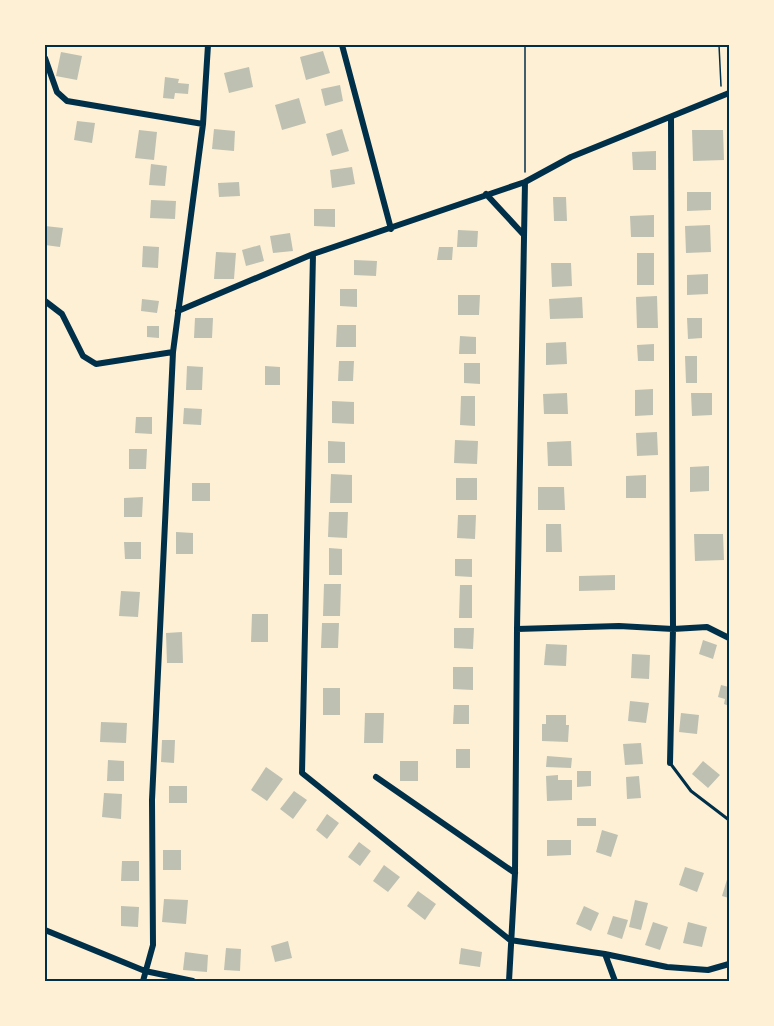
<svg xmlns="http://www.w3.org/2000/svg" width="774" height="1026" font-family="'PT Sans',sans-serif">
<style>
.building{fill:#bec0b2}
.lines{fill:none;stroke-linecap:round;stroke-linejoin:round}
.path{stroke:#003049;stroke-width:1.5}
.service{stroke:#003049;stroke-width:3}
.minor{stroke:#003049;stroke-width:6}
.neatline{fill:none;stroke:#003049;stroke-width:2}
</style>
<rect width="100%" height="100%" fill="#fdf0d5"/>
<path class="building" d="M323,51L330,73L306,80L300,57Z
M61,52L82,56L77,80L56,76Z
M249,67L253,87L229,93L224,73Z
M165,77L179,79L178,83L189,84L188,94L175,93L174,99L163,98Z
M340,85L343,101L325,106L321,89Z
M299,98L306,123L282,130L275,105Z
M77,121L95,123L92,143L74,140Z
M214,129L235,131L234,151L212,149Z
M342,129L349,151L332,156L326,134Z
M139,130L157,132L154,160L135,158Z
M692,130H723L724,160L693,161Z
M656,151V170H633L632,152Z
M151,164L167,166L165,186L149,185Z
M352,167L355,184L332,188L330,170Z
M239,182L240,196L219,197L218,183Z
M687,192H711V210L687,211Z
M553,197H566L567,221H554Z
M151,200L176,201L175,219L150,218Z
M314,209H335V227L314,226Z
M654,215V237H631L630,216Z
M710,225L711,252L686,253L685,226Z
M45,226L63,228L60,247L45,245Z
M458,230L478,231L477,247H457Z
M290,233L293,251L273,253L270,236Z
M260,245L264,261L246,266L242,250Z
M143,246L159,247L158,268L142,267Z
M439,247H453L452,260H437Z
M216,252L236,253L234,279H214Z
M637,253H654V285H637Z
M354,260L377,261L376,276L354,275Z
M551,263H571L572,286L552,287Z
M708,274V294L687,295V275Z
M340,289H357V307L340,306Z
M458,295H480L479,315H458Z
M657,296L658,328H637L636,297Z
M582,297L583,318L550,319L549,299Z
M142,299L159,301L157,313L141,311Z
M195,318H213L212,338H194Z
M687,318H702V338L688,339Z
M337,325H356V347H336Z
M147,326H159V338L147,337Z
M460,336L476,337V354H459Z
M566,342L567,364L546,365V343Z
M654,344V361H638L637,345Z
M685,356H697V383H686Z
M339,361H354L353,381H338Z
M464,363H480V384L464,383Z
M187,366L203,367L202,390H186Z
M265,366L280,367V385H265Z
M653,389V415L635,416V390Z
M567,393L568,414H544L543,394Z
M691,393H712V415L692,416Z
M461,396H475V426L460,425Z
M332,401L354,402V424L332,423Z
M184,408L202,409L201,425L183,424Z
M136,417H152V434L135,433Z
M657,432L658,455L637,456L636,433Z
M455,440L478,441L477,464L454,463Z
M328,441L345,442V463H328Z
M571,441L572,466H548L547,442Z
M129,449H147L146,469H129Z
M709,466V491L690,492V467Z
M331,474L352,475V503H330Z
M646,475V498H626V476Z
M456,478H477V500H456Z
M192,483H210V501H192Z
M538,487H564L565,510H538Z
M143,497L142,517H124V498Z
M329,512H348L347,538L328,537Z
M458,515H476L475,539L457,538Z
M546,524H561L562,552H546Z
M176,532L193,533V554H176Z
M694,534H723L724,560L695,561Z
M124,542H141V559H125Z
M329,548L342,549V575H329Z
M455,559H472V577L455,576Z
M615,575V590L579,591V576Z
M324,584H341L340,616H323Z
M460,585H472V618H459Z
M121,591L140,592L138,617L119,616Z
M252,614H268V642H251Z
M322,623H339L338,648H321Z
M454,628H474L473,649L454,648Z
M182,632L183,663H167L166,633Z
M703,640L717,645L713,659L699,654Z
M546,644L567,645L566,666L544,665Z
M632,654L650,655L649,679L631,678Z
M453,667H473V690L453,689Z
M721,685L729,687V706L724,704L725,699L718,697Z
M323,688H340V715H323Z
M630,701L649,703L646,723L628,721Z
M454,705H469V724H453Z
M365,713H384L383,743H364Z
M681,713L699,715L697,734L679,732Z
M546,715H566V725H569L568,742L542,741V724H546Z
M101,722L127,723L126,743L100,742Z
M162,740H175L174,763L161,762Z
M641,743L643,764L625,765L623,744Z
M456,749H470V768H456Z
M547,756L572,758L571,768L546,767Z
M108,760L124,761V781H107Z
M400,761H418V781H400Z
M703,761L720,775L708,788L692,774Z
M266,767L283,779L267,801L251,790Z
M577,771H591V786L577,787Z
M558,775V780H572V800L547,801L546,776Z
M639,776L641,798L627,799L626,777Z
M169,786H187V803H169Z
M294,791L307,800L293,819L280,809Z
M104,793L122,794L121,819L102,817Z
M327,814L339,823L327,839L316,830Z
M577,818H596V826H577Z
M602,830L618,835L611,857L596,852Z
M547,840H571V855L547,856Z
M359,842L371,851L360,866L348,857Z
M163,850H181V870H163Z
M122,861H139V881H121Z
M384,865L400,877L388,892L373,881Z
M685,867L704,873L697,892L679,885Z
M729,873V898L722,896Z
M418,891L436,904L425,920L407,906Z
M164,899L188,900L186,924L162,922Z
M635,900L648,903L641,930L629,927Z
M121,906L139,907L138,927L121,926Z
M584,906L599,913L591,931L576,924Z
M613,916L628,920L622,939L607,934Z
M653,922L668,927L660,950L645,945Z
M688,922L707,927L702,947L683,943Z
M288,941L292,958L275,962L271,946Z
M226,948L241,949L240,971L224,970Z
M461,948L482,952L480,967L459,964Z
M185,952L208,955L207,972L183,970Z"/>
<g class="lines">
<path class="path" d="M719,45L721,86
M525,172V45"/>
<path class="service" d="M670,763L691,791L729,820"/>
<path class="minor" d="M342,45L391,229
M45,58L57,92L67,101L203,124
M486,194L523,234
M313,254L302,773L510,940L605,954L667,967L708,970L729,964
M45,301L62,314L83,356L96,364L173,352
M178,311L313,254L525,182L571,157L729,93
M517,629L619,626L673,629L707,627L729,638
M670,763L673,629L671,118
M376,777L515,873
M45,930L145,971L193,981
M605,954L615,981
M143,981L153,945L152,800L173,352L203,124L208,45
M509,981L515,873L517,629L525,182"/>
</g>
<rect width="774" height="1026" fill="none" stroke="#fdf0d5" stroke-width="93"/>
<rect x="46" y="46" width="682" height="934" class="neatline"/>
</svg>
